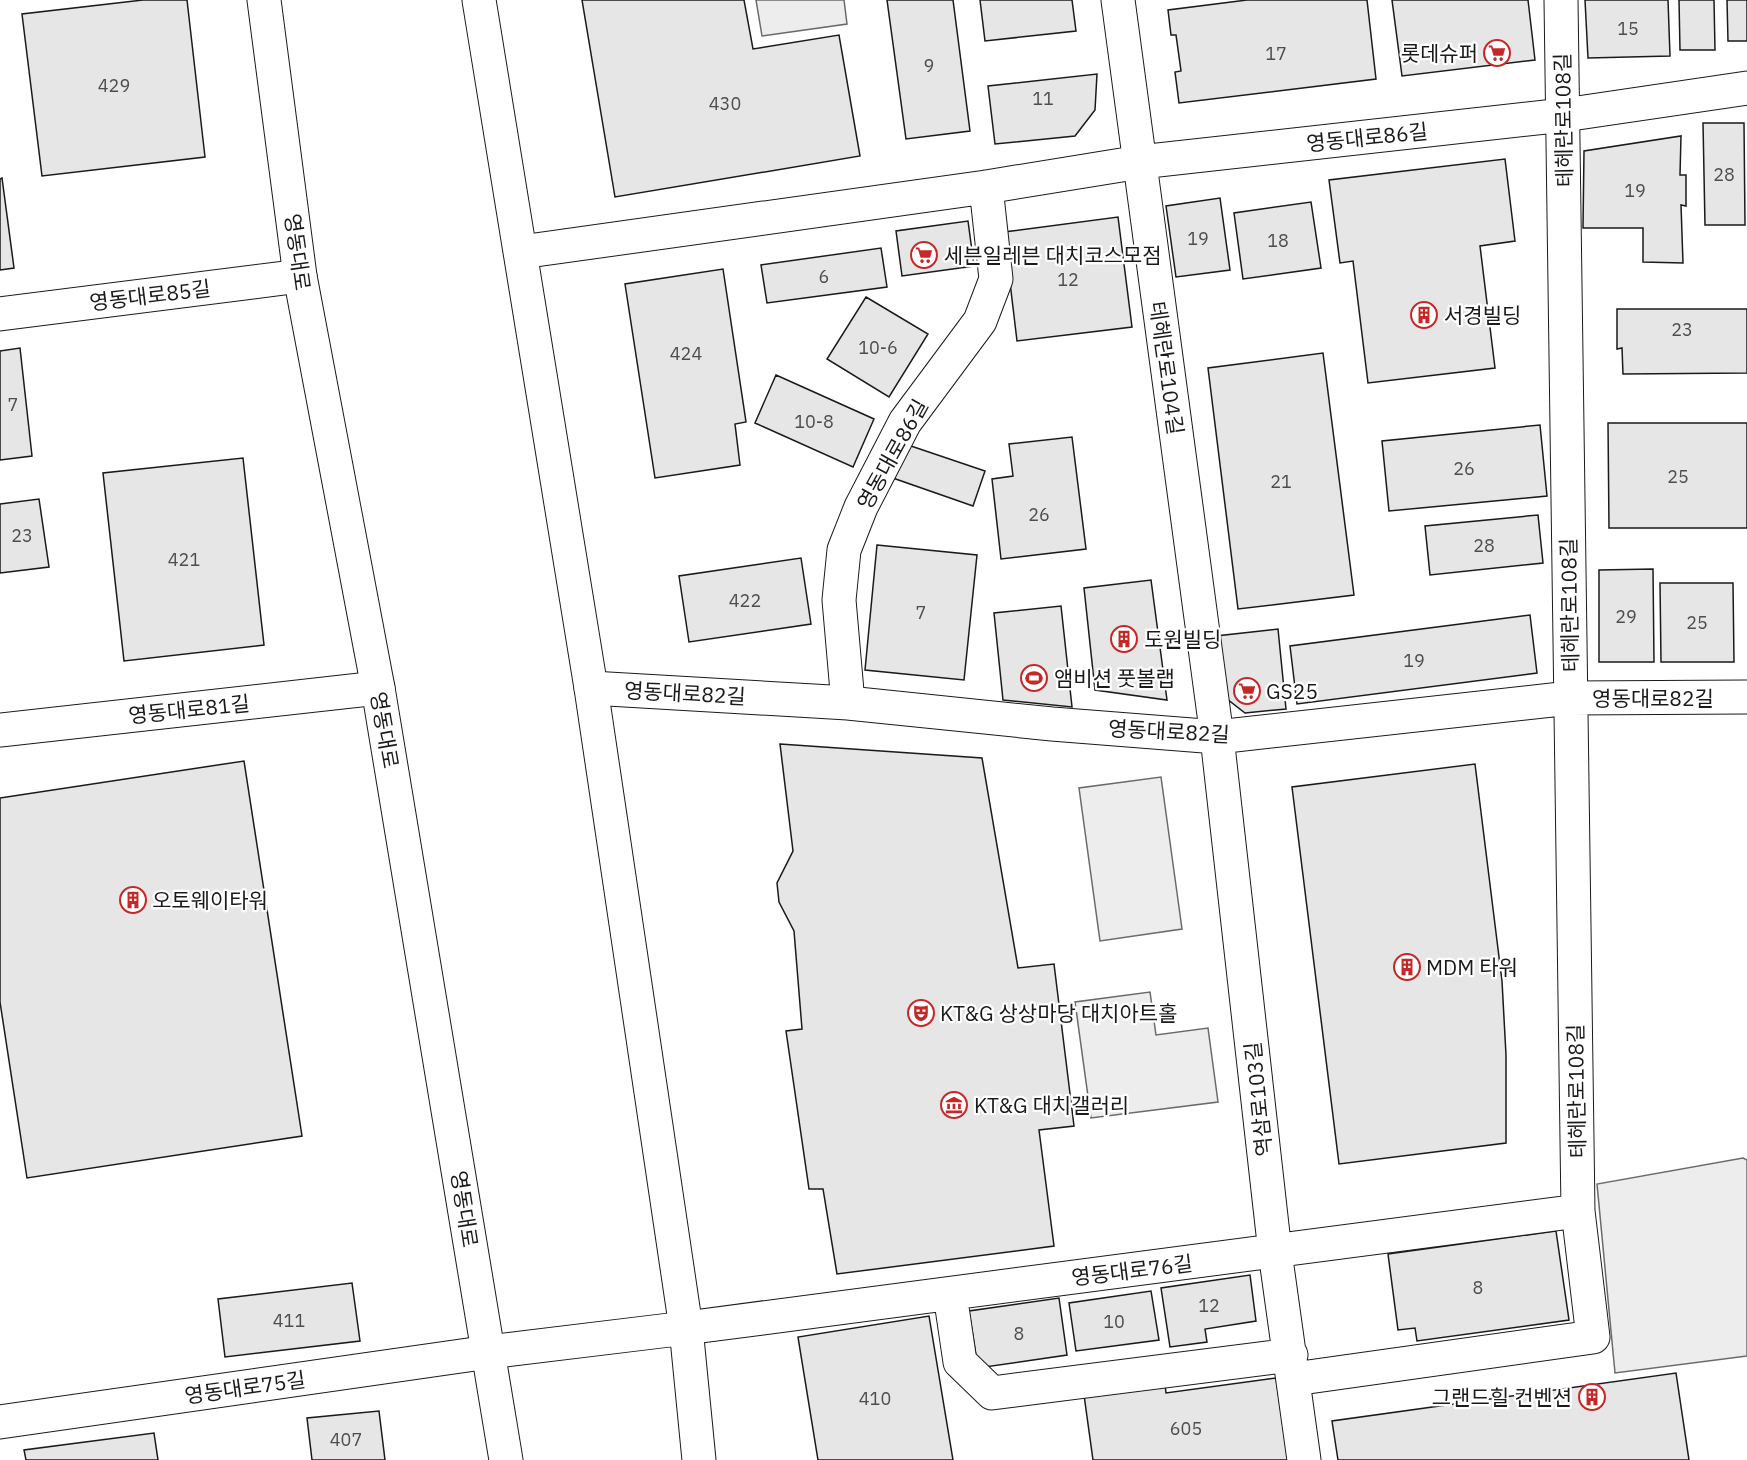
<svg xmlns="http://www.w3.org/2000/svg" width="1747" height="1460" font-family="'IBM Plex Sans','Noto Sans KR',sans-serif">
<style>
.built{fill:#ededed;stroke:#6a6a6a;stroke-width:1.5}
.building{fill:#e6e6e6;stroke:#1a1a1a;stroke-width:1.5}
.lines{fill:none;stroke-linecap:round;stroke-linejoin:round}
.minor-casing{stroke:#1a1a1a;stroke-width:35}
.major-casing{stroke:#1a1a1a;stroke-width:35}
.minor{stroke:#fff;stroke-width:33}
.major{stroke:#fff;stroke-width:33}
.labels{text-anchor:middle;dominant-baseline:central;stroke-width:4.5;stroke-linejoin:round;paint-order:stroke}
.number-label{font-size:18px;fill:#4d4d4d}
.poi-label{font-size:21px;fill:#1a1a1a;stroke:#fff;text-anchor:start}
.street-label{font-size:21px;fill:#1a1a1a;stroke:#fff}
</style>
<rect width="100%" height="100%" fill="#fff"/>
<path class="built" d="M756,0H844L847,24L762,36Z
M1161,777L1182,929L1100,941L1079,788Z
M1150,992L1156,1035L1208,1028L1218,1102L1091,1118L1075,1002Z
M1743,1158L1747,1160V1356L1615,1373L1597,1184Z"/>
<path class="building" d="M143,0H187L205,157L42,176L22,14Z
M582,0H744L753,49L839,35L860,156L615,197Z
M887,0H953L970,131L906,139Z
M980,0H1072L1076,31L985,41Z
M1247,0H1367L1376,79L1179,103L1175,72L1181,71L1176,35H1171L1168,10Z
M1392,0H1528L1535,60L1402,76Z
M1585,0H1668L1670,56L1588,58Z
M1679,0H1714L1715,50H1680Z
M1727,0H1747V41H1728Z
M1097,74L1095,110L1075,136L995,144L988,86Z
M1703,123H1744L1745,225H1705Z
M1681,136L1680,175H1686V206L1681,205L1683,263L1643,262V228H1583L1584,151Z
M1505,159L1515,241L1480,246L1495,368L1368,383L1353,261L1340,263L1329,180Z
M2,178L14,268L0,270V179Z
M1220,198L1230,270L1176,277L1166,206Z
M1311,202L1321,268L1243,279L1234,213Z
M1118,217L1132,327L1017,341L1004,232Z
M968,221L974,266L902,276L896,231Z
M881,248L887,287L767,303L761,265Z
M723,269L746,422L735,424L740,465L655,478L625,284Z
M866,297L928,334L889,397L827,359Z
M1617,309H1747V373L1623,374L1622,348L1617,349Z
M20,348L32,456L0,460V351Z
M1323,353L1354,595L1238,609L1208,368Z
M776,375L874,419L853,467L755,423Z
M1608,423H1747V528H1609Z
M1540,425L1547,496L1389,511L1382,441Z
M1072,437L1086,549L1001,559L992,479L1013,476L1009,444Z
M908,445L985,471L973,506L890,477Z
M243,458L264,645L124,661L103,473Z
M39,499L49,567L0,573V504Z
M1538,515L1543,563L1430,575L1425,526Z
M877,545L977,555L964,680L865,670Z
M801,558L811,624L689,642L679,576Z
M1653,569L1654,662H1599V570Z
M1151,580L1167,700L1095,690L1084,588Z
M1660,583H1733L1734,662H1661Z
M1061,606L1072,707L1003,700L994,613Z
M1530,615L1537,673L1297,704L1290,646Z
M1278,629L1286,709L1245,713L1222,695L1216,636Z
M780,744L982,758L1018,968L1054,964L1074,1126L1039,1130L1054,1246L837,1274L823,1189H809L786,1031L802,1029L794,931L779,902L777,883L793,851Z
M244,761L302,1136L27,1178L0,1002V798Z
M1475,764L1502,981L1506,1055V1143L1339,1164L1292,787Z
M1556,1231L1569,1320L1417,1341L1415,1328L1398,1330L1388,1254Z
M1250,1275L1256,1321L1205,1329L1207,1342L1170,1347L1161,1288Z
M352,1283L360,1341L225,1357L218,1299Z
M1151,1291L1159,1340L1076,1351L1069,1303Z
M1059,1298L1067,1355L978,1368L969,1311Z
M929,1316L953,1460H818L798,1337Z
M1676,1373L1689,1460H1338L1332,1421Z
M1276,1378L1288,1460H1093L1084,1395L1165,1384L1166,1393Z
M379,1411L385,1460H312L307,1418Z
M154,1433L158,1460H26L24,1450Z"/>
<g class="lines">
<defs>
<path id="minor" d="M1118,0L1217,737L1275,1252L1304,1460
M521,252L986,187L1140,162L1564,115L1747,88
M0,314L300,276
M591,688L848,703L1052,724L1217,737L1570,698L1747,697
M848,703L839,600L844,550L861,507L905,422L980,321L996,279L986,187
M0,730L378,688
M950,1294L960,1362L992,1393L1291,1355
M686,1328L1578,1211
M1294,1379L1593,1337L1578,1211L1561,0
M0,1422L489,1352"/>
<path id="major" d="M264,0L300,276L378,688L506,1460
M479,0L591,688L686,1328L699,1460
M489,1352L686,1328"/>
</defs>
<use href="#minor" class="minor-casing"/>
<use href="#major" class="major-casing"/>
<use href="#minor" class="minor"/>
<use href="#major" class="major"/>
</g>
<defs>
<symbol id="supermarket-ring" viewBox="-11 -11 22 22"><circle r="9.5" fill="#fff" stroke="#c62828" stroke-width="1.5"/><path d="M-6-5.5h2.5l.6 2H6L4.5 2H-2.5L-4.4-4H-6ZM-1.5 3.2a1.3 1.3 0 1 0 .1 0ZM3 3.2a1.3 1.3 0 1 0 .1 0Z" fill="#c62828"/></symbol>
<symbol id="building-ring" viewBox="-11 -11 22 22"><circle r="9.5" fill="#fff" stroke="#c62828" stroke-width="1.5"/><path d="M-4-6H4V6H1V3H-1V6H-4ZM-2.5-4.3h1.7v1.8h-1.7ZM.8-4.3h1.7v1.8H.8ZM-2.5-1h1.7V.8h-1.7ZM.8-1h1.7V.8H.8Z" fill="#c62828"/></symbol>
<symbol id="stadium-ring" viewBox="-11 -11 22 22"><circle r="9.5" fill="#fff" stroke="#c62828" stroke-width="1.5"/><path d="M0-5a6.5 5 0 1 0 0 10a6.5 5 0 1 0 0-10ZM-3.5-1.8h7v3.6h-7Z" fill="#c62828"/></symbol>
<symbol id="theatre-ring" viewBox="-11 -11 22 22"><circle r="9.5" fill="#fff" stroke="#c62828" stroke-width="1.5"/><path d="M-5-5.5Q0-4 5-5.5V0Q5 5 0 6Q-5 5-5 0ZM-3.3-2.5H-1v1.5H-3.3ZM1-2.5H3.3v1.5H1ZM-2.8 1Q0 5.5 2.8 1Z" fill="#c62828"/></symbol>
<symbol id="museum-ring" viewBox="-11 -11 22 22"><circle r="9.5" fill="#fff" stroke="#c62828" stroke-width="1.5"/><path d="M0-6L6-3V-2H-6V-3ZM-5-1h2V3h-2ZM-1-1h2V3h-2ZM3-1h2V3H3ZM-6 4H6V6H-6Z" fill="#c62828"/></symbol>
</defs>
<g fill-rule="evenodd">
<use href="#supermarket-ring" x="1482" y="38" width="30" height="30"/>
<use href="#supermarket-ring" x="909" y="240" width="30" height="30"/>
<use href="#building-ring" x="1409" y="300" width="30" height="30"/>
<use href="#building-ring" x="1109" y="624" width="30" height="30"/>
<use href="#stadium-ring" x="1019" y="663" width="30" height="30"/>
<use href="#supermarket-ring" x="1232" y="676" width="30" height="30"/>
<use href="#building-ring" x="118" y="885" width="30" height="30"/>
<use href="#building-ring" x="1392" y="952" width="30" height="30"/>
<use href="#theatre-ring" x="906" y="998" width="30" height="30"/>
<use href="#museum-ring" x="939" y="1090" width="30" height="30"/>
<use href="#building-ring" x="1577" y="1382" width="30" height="30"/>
</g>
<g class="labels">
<g class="number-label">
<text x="1628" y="28">15</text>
<text x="1276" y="53">17</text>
<text x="929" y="65">9</text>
<text x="114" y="85">429</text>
<text x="1043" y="98">11</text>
<text x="725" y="103">430</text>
<text x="1724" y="174">28</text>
<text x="1635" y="190">19</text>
<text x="1198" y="238">19</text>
<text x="1278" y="240">18</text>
<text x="824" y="276">6</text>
<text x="1068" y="279">12</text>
<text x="1682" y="329">23</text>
<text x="878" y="347">10-6</text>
<text x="686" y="353">424</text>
<text x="13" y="404">7</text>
<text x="814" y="421">10-8</text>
<text x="1464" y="468">26</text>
<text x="1678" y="476">25</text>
<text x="1281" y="481">21</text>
<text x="1039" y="514">26</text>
<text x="22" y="535">23</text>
<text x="1484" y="545">28</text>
<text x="184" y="559">421</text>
<text x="745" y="600">422</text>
<text x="921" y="612">7</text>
<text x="1626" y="616">29</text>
<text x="1697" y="622">25</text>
<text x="1414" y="660">19</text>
<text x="1478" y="1287">8</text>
<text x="1209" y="1305">12</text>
<text x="289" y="1320">411</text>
<text x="1114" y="1321">10</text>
<text x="1019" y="1333">8</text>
<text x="875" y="1398">410</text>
<text x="1186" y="1428">605</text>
<text x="346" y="1439">407</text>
</g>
<g class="poi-label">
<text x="1478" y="53" text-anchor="end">롯데슈퍼</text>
<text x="944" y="255">세븐일레븐 대치코스모점</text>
<text x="1444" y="315">서경빌딩</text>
<text x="1144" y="639">도원빌딩</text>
<text x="1054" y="678">앰비션 풋볼랩</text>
<text x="1266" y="691">GS25</text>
<text x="152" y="900">오토웨이타워</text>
<text x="1426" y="967">MDM 타워</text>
<text x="940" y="1013">KT&amp;G 상상마당 대치아트홀</text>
<text x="974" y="1105">KT&amp;G 대치갤러리</text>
<text x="1572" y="1397" text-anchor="end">그랜드힐 컨벤션</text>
</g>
<g class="street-label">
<text transform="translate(1563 120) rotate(-91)">테헤란로108길</text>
<text transform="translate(1367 137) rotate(-6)">영동대로86길</text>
<text transform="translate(298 252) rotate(82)">영동대로</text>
<text transform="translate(150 295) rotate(-7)">영동대로85길</text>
<text transform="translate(1167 368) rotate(82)">테헤란로104길</text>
<text transform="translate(892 454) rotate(-61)">영동대로86길</text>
<text transform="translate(1569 605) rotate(-91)">테헤란로108길</text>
<text transform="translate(685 693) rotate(3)">영동대로82길</text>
<text x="1653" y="698">영동대로82길</text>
<text transform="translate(189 709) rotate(-6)">영동대로81길</text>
<text transform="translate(385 730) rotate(80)">영동대로</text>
<text transform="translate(1169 731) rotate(3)">영동대로82길</text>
<text transform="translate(1576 1091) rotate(-91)">테헤란로108길</text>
<text transform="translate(1258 1099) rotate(-96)">역삼로103길</text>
<text transform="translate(465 1209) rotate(81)">영동대로</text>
<text transform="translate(1132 1270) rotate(-7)">영동대로76길</text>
<text transform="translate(245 1387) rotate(-8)">영동대로75길</text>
</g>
</g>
</svg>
